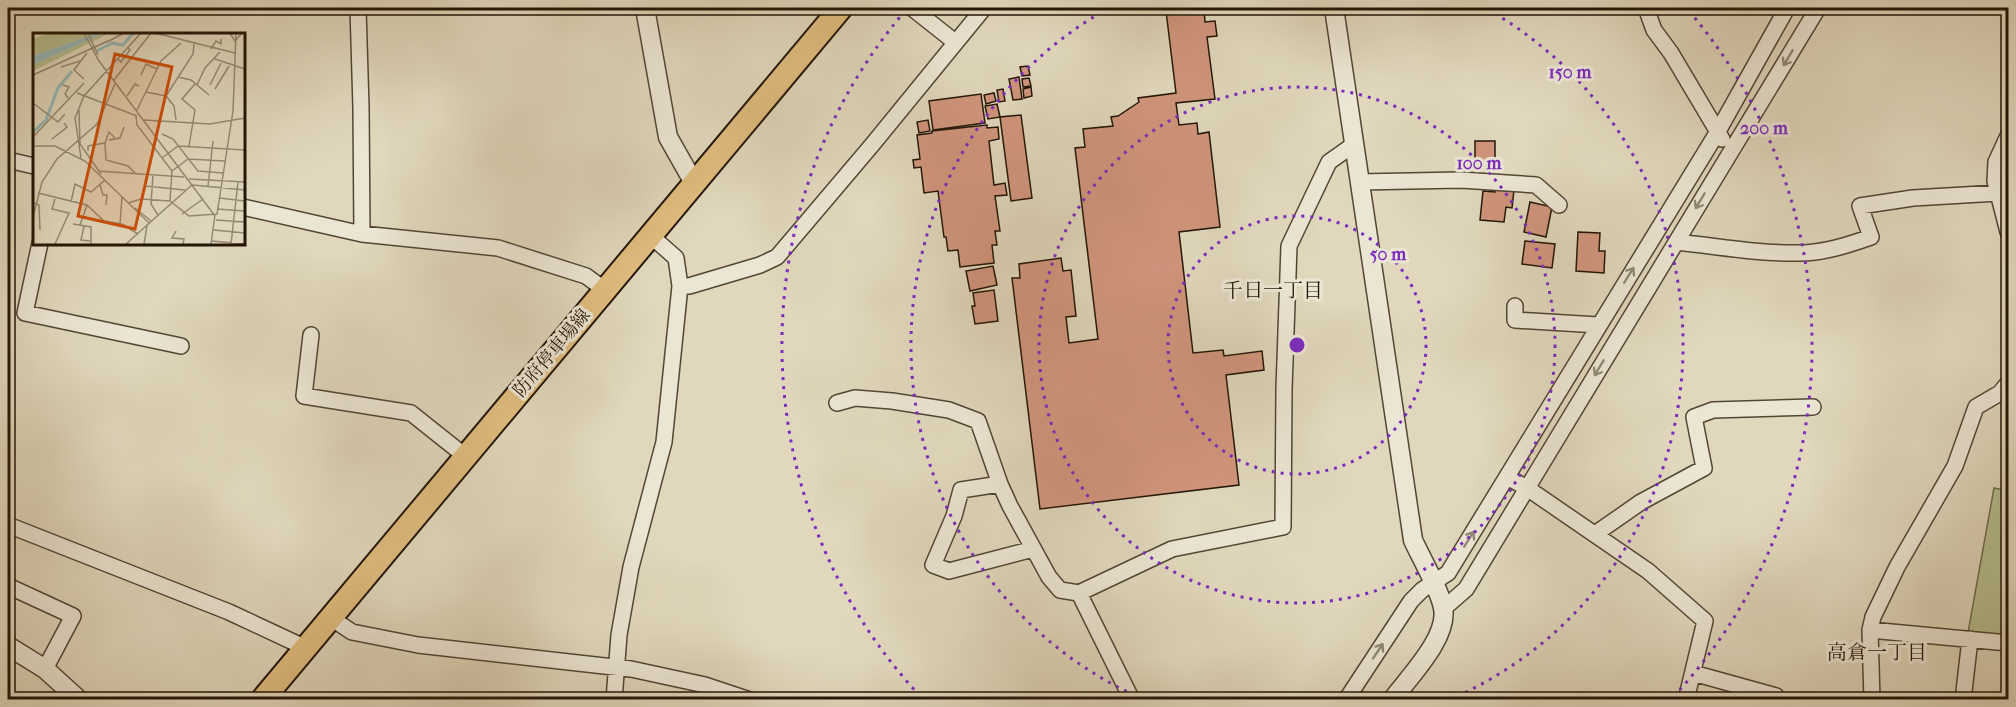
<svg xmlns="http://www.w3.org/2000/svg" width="2016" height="707" font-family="'IM FELL French Canon','Noto Serif JP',serif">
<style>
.green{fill:#b6bd8e;stroke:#6c6a4a;stroke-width:1.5}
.building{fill:#d0957c;stroke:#231606;stroke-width:1.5}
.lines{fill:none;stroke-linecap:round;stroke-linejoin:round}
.minor-casing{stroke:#524634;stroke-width:18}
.tertiary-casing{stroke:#524634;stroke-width:21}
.primary-casing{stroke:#231606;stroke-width:26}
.minor{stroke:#ebe5d3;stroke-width:15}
.tertiary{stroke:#ebe5d3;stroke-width:18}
.primary{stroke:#e0bc7e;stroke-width:22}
.oneway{stroke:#918877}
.ring{fill:none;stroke:#7b2cbf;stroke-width:3;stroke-dasharray:3 6}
.labels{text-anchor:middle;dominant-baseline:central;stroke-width:6;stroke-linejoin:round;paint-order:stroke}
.street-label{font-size:18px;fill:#231606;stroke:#ebe5d3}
.neighbourhood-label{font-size:20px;fill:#231606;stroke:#ebe5d3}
.inset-river{fill:none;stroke:#96b8b9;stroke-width:3}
.inset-road{fill:none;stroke:#948a73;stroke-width:1.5}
.view{fill:#ca4f0b;fill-opacity:0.15;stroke:#ca4f0b;stroke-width:3}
.inset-edge{fill:none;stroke:#231606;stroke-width:3}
.centre{fill:#7b2cbf;stroke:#ebe5d3;stroke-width:3}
.ring-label{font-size:18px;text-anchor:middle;font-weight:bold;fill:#7b2cbf;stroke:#ebe5d3;stroke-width:6;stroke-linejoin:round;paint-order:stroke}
</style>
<rect width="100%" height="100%" fill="#e0d7bc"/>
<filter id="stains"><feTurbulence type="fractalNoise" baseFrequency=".00333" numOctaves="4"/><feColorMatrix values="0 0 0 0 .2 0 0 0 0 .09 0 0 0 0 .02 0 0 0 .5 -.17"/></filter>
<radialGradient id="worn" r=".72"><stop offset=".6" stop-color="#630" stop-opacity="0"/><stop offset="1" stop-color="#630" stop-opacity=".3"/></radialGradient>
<path class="green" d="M1994,488L2008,491V643L1967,638Z"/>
<path class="building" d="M1196,8H1204L1205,22L1215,21L1217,36L1207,37L1215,99L1176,103L1179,125L1197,123L1198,134L1209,132L1220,227L1179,232L1193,353L1223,350L1224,356L1262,351L1264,370L1226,375L1239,485L1040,509L1012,278H1020L1019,264L1061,258L1063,271L1071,270L1076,316L1066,317L1069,343L1098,339L1075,148L1085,147L1083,129L1113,126L1111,117L1118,116L1139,102L1138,98L1176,93L1166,11Z
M1028,66L1030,75L1022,76L1020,67Z
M1019,77L1022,99L1013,100L1009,79Z
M1029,78L1031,86L1023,87L1022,79Z
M1031,87L1032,96L1024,98L1023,89Z
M1003,89L1005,101L999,102L997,90Z
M994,93L996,101L986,104L984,95Z
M981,94L985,123L933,130L929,101Z
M997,104L1000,117L988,119L985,106Z
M1021,115L1032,198L1011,201L1000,117Z
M928,120L930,131L919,133L917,122Z
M987,125V128L998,127L999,139L989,141L994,185L1005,183L1007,195L995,196L1000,231H995L997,245H992L994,263L960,267L958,250L948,251L946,237H944L938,191L924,193L921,167L914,168L913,160L920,159L917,135L932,133V131Z
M1475,141H1495V167L1475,166Z
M1495,188L1514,190L1512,208L1506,207L1504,222L1480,220L1483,191L1495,192Z
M1530,202L1552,207L1546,237L1524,232Z
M1578,232L1600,233L1599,251H1605L1604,273L1576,271Z
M1525,241L1555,244L1552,268L1522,264Z
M993,266L997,285L970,291L966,271Z
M994,290L998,321L975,324L972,306H975L973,293Z"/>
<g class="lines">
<defs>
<path id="minor" d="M358,8L361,108L362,234
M912,8L955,42
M1646,8L1654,30L1671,53L1722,139
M2008,136L1996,162L1995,181L2008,232
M8,160L34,166
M1359,182L1461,180L1536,185L1559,205
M243,207L362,234L498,248L586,276L605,290
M1676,242C1716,246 1758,254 1799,253C1824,253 1848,245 1871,237L1860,206L1913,198L1998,193
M40,243L25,313L181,346
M680,286H689L760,265L777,257L872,145L984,8
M1515,306V320L1598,325
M311,335L304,396L411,413L465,456
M837,403L855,398L892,401L949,410L978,421L1000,484L1010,506L1049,577L1060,590L1079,593L1172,549L1283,527L1284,389L1289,246L1329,162L1353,145
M1507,477L1527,488L1648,571L1705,621L1686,700
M1000,484L961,490L954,516L933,565L949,571L1033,549
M8,525L229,612L306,648
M1595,534L1641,502L1704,468L1694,417L1713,410L1813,407
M8,586L73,616L45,669
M1079,593L1132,700
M1443,609L1466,589L1818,8
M331,618L352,632L418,645L631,669L705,685L750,700
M1870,630L2008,643
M1693,673L1776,696
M614,700L619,635L631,567L664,442L680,286L676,258L651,236
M1346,700L1411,601L1422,590L1448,573L1717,133L1787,8
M1872,700L1870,630L1873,617L1897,567L1955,466L1976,407L2000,393L2008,383
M1963,700L1970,639"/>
<path id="tertiary" d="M645,8L668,137L694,183
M1334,8L1413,540C1421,558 1440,590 1443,608C1449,637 1409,677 1392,700
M8,646L45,669L79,700"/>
<path id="primary" d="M262,700L841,8"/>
</defs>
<use href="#minor" class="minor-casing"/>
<use href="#tertiary" class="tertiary-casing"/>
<use href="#primary" class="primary-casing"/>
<use href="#minor" class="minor"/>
<use href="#tertiary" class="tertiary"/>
<use href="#primary" class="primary"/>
</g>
<defs><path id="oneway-shaft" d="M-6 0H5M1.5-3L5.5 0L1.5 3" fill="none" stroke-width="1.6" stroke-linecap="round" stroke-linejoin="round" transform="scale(1.5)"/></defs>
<g class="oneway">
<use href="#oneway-shaft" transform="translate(1788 58) rotate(121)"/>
<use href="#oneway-shaft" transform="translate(1700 201) rotate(121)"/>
<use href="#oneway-shaft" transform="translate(1629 275) rotate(-58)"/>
<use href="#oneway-shaft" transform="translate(1599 368) rotate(121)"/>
<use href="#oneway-shaft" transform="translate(1469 539) rotate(-58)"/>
<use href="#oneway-shaft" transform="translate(1378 651) rotate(-56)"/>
</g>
<g class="ring">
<circle cx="1297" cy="345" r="129"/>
<circle cx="1297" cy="345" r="258"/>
<path d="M1143 699A386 386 0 0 1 1107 9M1487 9A386 386 0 0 1 1451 699"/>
<path d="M920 696A515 515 0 0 1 905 11M1689 11A515 515 0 0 1 1674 696"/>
</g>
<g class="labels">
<g class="street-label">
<text transform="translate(552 353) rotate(-50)">防府停車場線</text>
</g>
<g class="neighbourhood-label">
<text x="1273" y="290">千日一丁目</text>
<text x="1877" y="652">高倉一丁目</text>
</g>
</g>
<g transform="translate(33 33)">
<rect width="212" height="212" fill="#e0d7bc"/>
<path d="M16,0H64L0,23V6ZM71,0H77L0,38V32Z" fill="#b6bd8e"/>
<path d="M64,0H71L0,32V23Z" fill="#96b8b9"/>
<path class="inset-river" d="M64,18L79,10L90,12L100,0M0,99L13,87L25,55L39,38"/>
<path class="inset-road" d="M51,0L66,28L182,183M55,0L65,22M122,0L202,20M197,0L202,8L209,0M74,9L91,0M178,16L183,8L188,11V6M85,26L88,29L97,17L95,15M182,26L212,36M28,34L47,28M0,42L75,8M108,42L113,31L124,36M145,44L158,47L176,62M51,46L41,37L54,20M81,47L118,0M30,52L36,54L32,61L35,65M164,52L172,35L187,19M177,52L188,30M182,56L196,33M113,59L133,63L141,73L143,87M44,60L104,83M94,63L102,51L106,53M133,63L160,21L161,11M0,70L25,89L32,81M46,77L47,111L68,141M104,77L128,28L148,10M103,83L104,92L139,138L137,168M111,87L177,91L212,85M129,101L140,106L165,138L190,140M0,104L51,50M82,105L76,99L72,110L73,127L95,133L102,140M19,106L34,94L31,90M76,107L87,105L91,94M0,113H22L52,128L116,190M156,113L162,77L149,66L162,51M55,118V113L72,110M48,125L42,85L51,63L108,0M129,125L145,113L212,117M65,138L151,144M139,138L155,126L192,128M120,142L118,171L125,182M156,146L212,149M67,152L70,162H74L73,172M160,152L212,157M112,153L152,157M175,153L180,108M5,160L54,172L71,188L89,191L105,201M186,165L212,168M22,166L19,176L36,180L22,211M38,169L42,151L58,159L72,147M1,170L6,172L7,197M95,170L108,166L137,168L156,183L184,181L200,78L203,0M102,175L118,188M184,176L212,178M149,181L170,166M0,184L9,149L24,126L64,91L82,51M183,187L212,189M40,191L58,194V211M87,191L89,164M47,192L54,172M51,193L48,207L57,208M181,197L212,200M143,198L139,205L151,206L150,211M179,208L212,211M93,211L160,151M111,211L114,193M178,211L182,182M198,211L205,149"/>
<path class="view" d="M82,21L139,34L102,196L45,183Z"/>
<rect width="212" height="212" class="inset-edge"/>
</g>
<circle cx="1297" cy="345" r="9" class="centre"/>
<g class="ring-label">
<text x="1570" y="78">150 m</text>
<text x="1764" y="134">200 m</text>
<text x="1479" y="169">100 m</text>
<text x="1388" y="260">50 m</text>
</g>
<rect width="2016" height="707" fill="none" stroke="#e0d7bc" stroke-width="30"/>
<rect x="9" y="9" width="1998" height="689" fill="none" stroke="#231606" stroke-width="3"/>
<rect x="15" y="15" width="1986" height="677" fill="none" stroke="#231606" stroke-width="1.5"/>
<rect width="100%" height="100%" filter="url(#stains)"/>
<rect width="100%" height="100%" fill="url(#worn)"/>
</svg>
